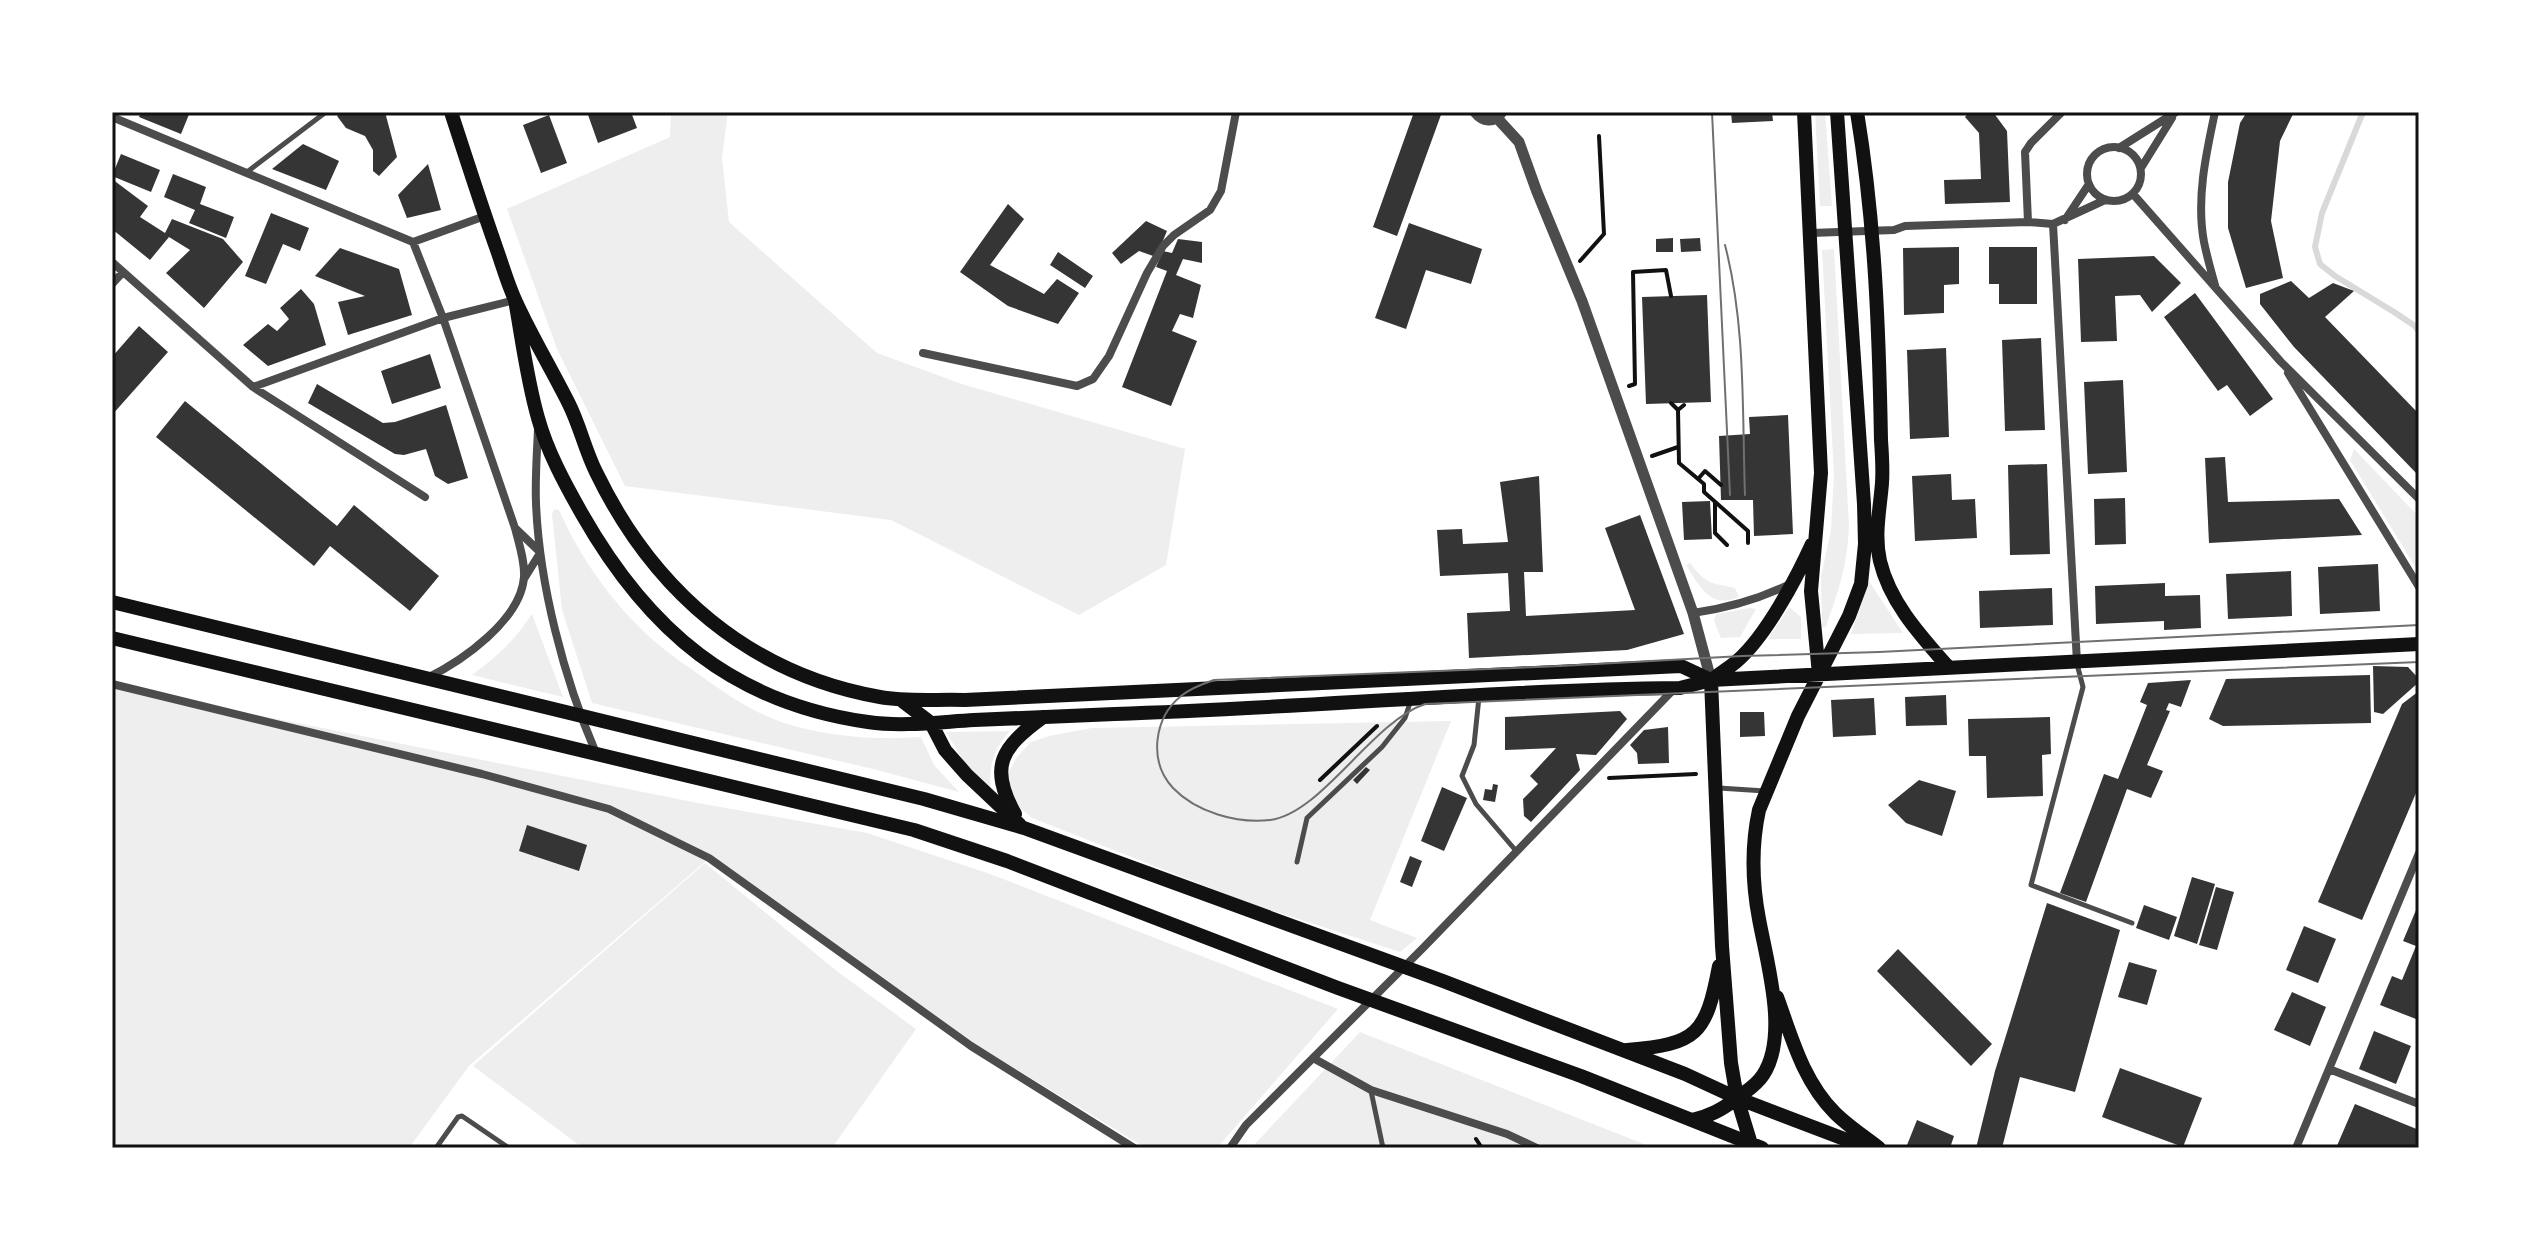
<svg xmlns="http://www.w3.org/2000/svg" width="2531" height="1260" font-family="Lora,serif">
<style>
.green{fill:#eee}
.lines{fill:none;stroke-linecap:round;stroke-linejoin:round}
.stream{stroke:#d9d9d9;stroke-width:6}
.building{fill:#353535}
.path{stroke:#111;stroke-width:4}
.service{stroke:#4c4c4c;stroke-width:5}
.minor{stroke:#4c4c4c;stroke-width:8}
.tertiary{stroke:#4c4c4c;stroke-width:11}
.primary{stroke:#111;stroke-width:14}
.tram{stroke:#707070;stroke-width:2}
.neatline{fill:none;stroke:#111;stroke-width:3}
</style>
<rect width="100%" height="100%" fill="#fff"/>
<path class="green" d="M671,112H728L722,158L729,222L877,353L962,384L1185,449L1166,565L1079,615L891,520L625,486L557,349L507,209L670,137Z
M1815,112H1825L1832,206H1820Z
M1834,249L1849,526C1847,567 1839,589 1826,627H1822L1821,577L1831,530L1834,475L1822,250Z
M2354,449L2419,517V573L2350,460Z
M554,509L559,510C581,560 617,610 659,645C673,657 689,667 704,678C730,697 762,718 794,726C836,737 878,740 921,737L934,765L959,792L877,770L592,703L562,610L552,514Z
M1690,563C1708,586 1710,582 1735,588L1739,597C1710,610 1699,585 1686,565Z
M1869,581L1903,633L1851,634Z
M1789,607L1801,617V639H1768Z
M1750,608L1756,609L1740,637L1721,638L1714,621L1716,614Z
M532,614L563,697L472,675C498,656 514,641 532,614Z
M112,686L698,803L867,833L990,874L1338,1009L1217,1148H1146L975,1044L707,860L469,1066L409,1148H112Z
M1451,721L1370,920L1417,938L1400,952L1246,902L1032,818L1018,806L1010,790L1009,772L1016,758L1031,742L1049,736L1092,728Z
M1010,731C994,749 988,767 991,791L964,762L946,732Z
M705,863L838,972L916,1029L832,1148H583L473,1066Z
M1360,1032L1654,1148H1251Z"/>
<g class="lines">
<path class="stream" d="M2363,112L2322,213L2315,247L2320,264L2335,276L2394,312L2415,326L2419,332"/>
</g>
<path class="building" d="M141,112H190L181,134L139,117Z
M342,112H385L397,157L379,176L373,171V150L365,136L346,128L337,116Z
M587,112H631L637,128L598,143Z
M1414,112H1442L1397,236L1373,227Z
M1731,112H1772L1773,121L1732,123Z
M1969,112H1993L2007,131L2010,202L1945,204L1944,180L1981,179L1979,133L1965,117Z
M2247,112H2294L2280,141L2271,221L2283,278L2246,288L2228,228V182L2240,123Z
M549,115L567,163L541,173L523,125Z
M303,144L339,161L326,190L272,169Z
M121,154L160,170L151,192L112,176Z
M428,164L441,210L407,218L398,195Z
M173,174L206,187L200,204L234,217L226,238L189,223L195,210L164,197Z
M112,179L148,206L140,217L165,233L172,219L223,239L243,262L204,308L166,273L190,250L169,237L150,260L112,229Z
M1008,204L1024,219L990,265L1044,294L1057,279L1079,293L1058,324L1008,306L960,272Z
M271,213L309,228L300,251L283,244L266,284L245,276Z
M1146,221L1167,231L1156,257L1139,251L1121,264L1112,253Z
M1409,223L1482,249L1471,284L1426,270L1406,329L1375,318Z
M1673,238V252H1656V239Z
M1700,238L1701,251L1681,252L1680,239Z
M1178,239L1202,242V263L1183,259L1176,275L1201,285L1193,318L1180,314L1172,331L1197,341L1171,406L1122,387L1167,271L1156,267L1163,251L1172,253Z
M1959,247V284L1944,285V313L1904,315L1903,248Z
M1989,247H2037V304H1999V284H1989Z
M340,248L399,269L412,315L348,335L338,302L365,296L315,276Z
M1058,252L1093,276L1085,288L1050,265Z
M2154,256L2181,283L2152,312L2140,295L2115,296L2117,341L2081,342L2078,259Z
M2291,281L2309,298L2333,283L2354,291L2325,317L2419,414V476L2294,347L2260,304V294Z
M301,289L314,304L326,345L268,366L243,345L268,324L277,331L289,319L280,308Z
M2195,293L2273,399L2250,416L2227,385L2218,391L2164,317Z
M1707,295L1711,402L1646,404L1642,297Z
M139,326L168,352L112,415V357Z
M2041,338L2045,430L2005,431L2002,340Z
M1946,348L1949,437L1910,439L1907,350Z
M430,354L441,388L392,404L381,371Z
M2123,380L2127,472L2088,474L2084,382Z
M317,384L383,423L395,422L446,405L468,478L448,484L435,476L426,449L404,455L395,454L308,403Z
M185,401L337,526L354,505L439,576L410,611L330,546L314,566L156,437Z
M1788,415L1793,534L1754,536L1753,500H1721L1719,436L1750,434L1749,417Z
M2225,457L2228,502L2339,499L2362,535L2209,543L2205,458Z
M2047,464L2050,554L2010,555L2008,465Z
M1951,474L1952,500L1975,499L1977,538L1915,541L1912,476Z
M1539,476L1543,572H1524L1526,616L1635,610L1605,528L1640,515L1684,634L1627,650L1469,658L1467,613L1510,611L1508,573L1440,576L1437,530L1462,529L1463,544L1508,542L1500,482Z
M2125,498L2126,544L2095,545L2094,499Z
M1710,501L1712,539L1684,540L1682,502Z
M2378,564L2380,611L2320,614L2318,567Z
M2291,571L2292,616L2228,619L2226,574Z
M2165,583V596L2200,595L2201,628L2164,630V621L2096,624L2095,586Z
M2052,588L2053,625L1980,628L1979,591Z
M2373,666L2408,667L2419,679V682L2383,714L2374,712Z
M2370,675L2371,723L2223,726L2209,719L2226,679Z
M2191,680L2181,707L2169,703L2166,710L2170,711L2147,765L2163,771L2151,798L2127,789L2086,902L2060,893L2104,774L2118,779L2147,705L2140,702L2148,683Z
M2419,691V786L2362,920L2318,902L2402,704Z
M1946,695L1947,725L1906,726L1905,697Z
M1874,698L1876,735L1833,737L1831,700Z
M1620,711L1627,719L1596,755L1576,754L1580,770L1531,822L1524,816L1523,799L1538,784L1530,776L1556,748L1505,750V717Z
M1740,712H1764L1765,736L1740,737Z
M2050,717L2051,754L2042,755L2043,796L1987,798L1986,756H1969L1968,719Z
M1668,727L1669,763L1638,764L1637,753L1630,745L1644,730Z
M1366,767L1370,770L1357,784L1353,780Z
M1919,780L1956,791L1942,836L1906,823L1888,805Z
M1493,784L1498,785L1495,802L1483,800L1485,789L1492,790Z
M1442,787L1467,798L1444,851L1421,841Z
M527,825L587,845L579,871L519,851Z
M1410,856L1422,861L1412,887L1400,882Z
M2192,877L2215,884L2197,944L2174,936Z
M2216,887L2234,892L2217,950L2199,945Z
M2047,903L2120,930L2075,1092L2020,1077L2002,1148H1976L1995,1071Z
M2419,903V1012L2416,1019L2380,1005L2392,976L2402,980L2416,946L2403,941Z
M2144,905L2177,917L2169,940L2136,928Z
M2304,926L2336,939L2318,983L2286,970Z
M1898,949L1992,1044L1971,1066L1877,971Z
M2129,962L2157,970L2147,1005L2118,997Z
M2292,992L2326,1007L2310,1046L2274,1030Z
M2374,1031L2411,1046L2396,1084L2359,1069Z
M2120,1068L2202,1098L2183,1147L2102,1117Z
M2355,1104L2419,1130V1148H2336Z
M1917,1120L1954,1136L1950,1148H1914L1907,1145Z"/>
<g class="lines">
<path class="path" d="M1580,261L1604,234L1599,136
M1629,386L1635,384L1633,272L1666,270L1671,296
M1671,403L1678,410L1684,405
M1678,410L1679,463L1704,484V492L1748,531V543
M1652,456L1678,447
M1698,479L1705,471L1721,485
M1715,502V533L1727,545
M1609,778L1696,774
M1320,780L1377,726
M1476,1139L1482,1148"/>
<path class="service" d="M247,172L326,112
M2077,664L2083,687L2031,885L2132,923
M1479,697L1474,745L1462,776L1476,804L1517,852
M1719,788L1765,791
M1297,862L1307,818L1382,747L1405,718L1411,700
M1371,1091L1383,1148
M436,1148L458,1117L462,1116L509,1148"/>
<path class="minor" d="M112,117L413,242
M2087 174a27 27 0 1 1 54 0a27 27 0 1 1-54 0Z
M2119,148L2176,112
M2141,168L2172,118
M2133,194L2281,362L2419,499
M2065,220L2089,184
M2028,222L2025,152L2031,143L2062,112
M2053,224L2077,662
M1811,233L1894,230L1905,226L2028,222L2053,224L2105,200
M413,242L443,318L515,528C519,544 525,561 524,577C521,620 462,661 427,678
M413,242L485,216
M112,262L253,387L425,497
M112,284L123,272
M2215,285C2211,271 2207,257 2204,242C2196,199 2206,154 2215,112
M923,353L1077,386L1093,379L1109,356L1147,273L1163,246L1174,235L1210,210L1221,191L1236,112
M2288,373L2419,587
M253,387L443,318L515,300
M538,429C537,453 535,478 536,503C539,583 564,679 596,753
M515,528L540,552
M524,579L540,553
M1693,613C1728,608 1760,599 1792,583
M112,684L482,774L609,809L709,858L971,1046L1134,1148
M1313,1058L1371,1090L1507,1134L1537,1148
M2329,1069L2419,1104
M1230,1148L1246,1125L1424,947L1675,688
M2296,1148L2419,853"/>
<path class="tertiary" d="M1475,112C1483,122 1494,123 1501,113
M1497,118L1519,142L1537,192L1582,301L1693,613L1711,680"/>
<path class="primary" d="M451,112C466,158 481,205 497,250C503,267 508,285 516,302C532,337 552,370 569,404C580,426 585,450 596,472C653,590 749,674 880,697C907,702 937,699 965,700L1681,666L1711,680
M1804,112L1821,473L1811,591L1819,674
M1857,112C1875,221 1879,330 1881,440C1882,454 1883,469 1882,483C1880,509 1874,535 1880,561C1890,603 1921,636 1949,668
M515,300C522,339 527,380 538,418C547,451 565,484 582,514C648,630 733,703 868,722C902,727 939,722 974,720C1021,718 1068,716 1115,714C1304,708 1492,690 1680,688L1711,680L2419,644
M112,602L924,799L1024,828L1443,981L1685,1074L1737,1098L1868,1148
M112,638L914,830L1007,861L1338,988L1581,1076L1762,1148
M1711,680L1722,946L1731,1063L1737,1098L1751,1144
M1712,680C1720,673 1729,668 1737,661C1766,636 1796,579 1812,544
M901,700L931,723L945,750L967,775L1020,825
M1015,814C988,766 1002,747 1043,717
M1777,997C1792,1038 1803,1081 1835,1113C1848,1126 1865,1137 1879,1148
M1627,1050C1697,1044 1706,1035 1719,966
M1692,1120C1710,1116 1721,1110 1736,1099C1746,1091 1756,1086 1763,1075C1789,1036 1767,963 1759,919C1752,882 1751,847 1759,810L1798,716L1849,616L1861,584L1865,544L1864,504L1837,112"/>
<path class="tram" d="M1712,112L1730,495
M1725,245C1746,326 1742,412 1745,495
M2419,625L1879,652L1742,656L1560,666L1214,680C1202,684 1191,688 1181,696C1154,718 1148,761 1173,788C1196,812 1237,824 1270,820C1321,814 1372,722 1425,704L2419,662"/>
</g>
<rect width="2531" height="1260" fill="none" stroke="#ffffff" stroke-width="228"/>
<rect x="114" y="114" width="2303" height="1032" class="neatline"/>
</svg>
